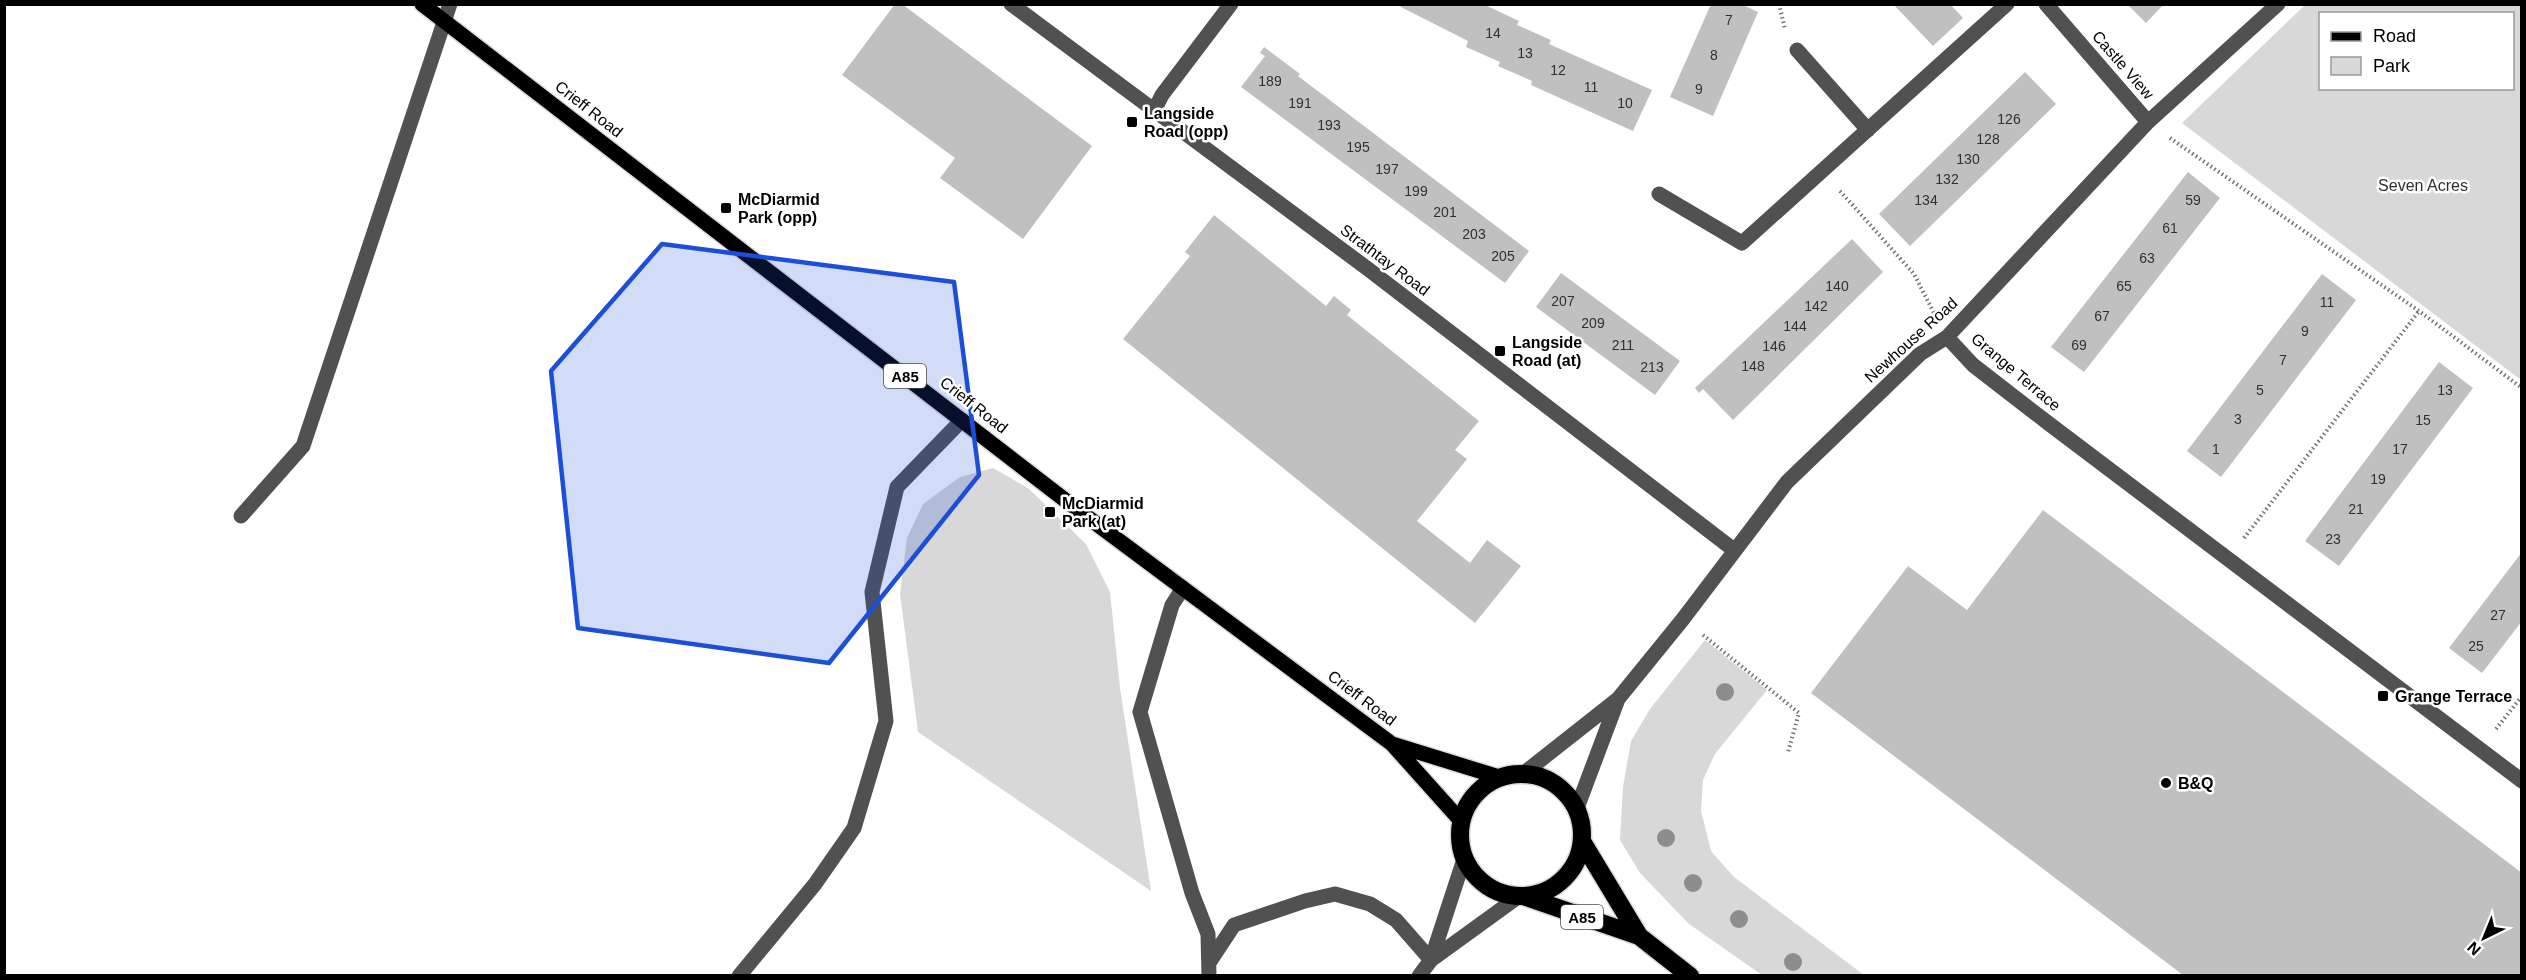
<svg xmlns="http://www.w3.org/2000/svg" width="2526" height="980" font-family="Helvetica,sans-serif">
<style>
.green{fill:#d8d8d8;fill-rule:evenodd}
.building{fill:#c0c0c0}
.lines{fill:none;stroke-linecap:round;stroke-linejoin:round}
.major-casing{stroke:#dbdbdb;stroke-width:18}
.highway-casing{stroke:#dbdbdb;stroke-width:21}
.path{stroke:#737373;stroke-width:4;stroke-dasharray:1.5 3;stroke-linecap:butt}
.minor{stroke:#515151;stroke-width:15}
.major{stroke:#000;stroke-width:15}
.highway{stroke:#000;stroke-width:18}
.tree{fill:#8d8d8d}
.marked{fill:#1d4ed8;fill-opacity:0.2;stroke:#1d4ed8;stroke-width:4.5;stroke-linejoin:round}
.poi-dot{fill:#000;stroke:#fff;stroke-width:2}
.labels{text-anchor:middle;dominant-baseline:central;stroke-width:5;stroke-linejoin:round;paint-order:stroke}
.number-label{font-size:14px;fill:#303030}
.shield{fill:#fff;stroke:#4c4c4c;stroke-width:1.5}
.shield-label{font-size:15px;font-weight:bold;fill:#000}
.street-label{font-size:16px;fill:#000;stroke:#fff}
.poi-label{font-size:16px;font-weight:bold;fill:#000;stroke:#fff;text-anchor:start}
.park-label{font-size:16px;fill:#2f2f2f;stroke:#fff}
</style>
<rect width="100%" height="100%" fill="#fff"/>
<path class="green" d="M2305,5H2521V380L2182,123ZM2320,14H2512V88H2320Z
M993,468L1028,488L1086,544L1110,592L1120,688L1151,891L918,732L900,594L907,538L923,504L960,477Z
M1705,640L1767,690L1715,754L1703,780L1701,811L1711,851L1734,877L1864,975H1762L1689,924L1640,873L1620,840L1623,787L1631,741L1650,709Z"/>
<path class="building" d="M895,4H902L1092,146L1023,239L940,178L955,158L842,75Z
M1711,4H1741L1758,12L1713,116L1670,97Z
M1893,4H1950L1963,18L1933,46Z
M2127,4H2164L2146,23Z
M1397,5H1485L1519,21L1517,25L1551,40L1549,44L1652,90L1633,131L1531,85L1532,81L1498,66L1500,62L1466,47L1468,41Z
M1264,47L1300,74L1298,76L1529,251L1505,283L1241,87L1265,56L1260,53Z
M2025,72L2056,104L1910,246L1879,214Z
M2188,172L2220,198L2084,372L2051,347Z
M1214,215L1326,306L1334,296L1351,310L1347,315L1479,421L1455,450L1467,459L1417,521L1470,563L1487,540L1521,566L1475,623L1123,339L1190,256L1185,252Z
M1852,239L1883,272L1733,420L1703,389L1699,393L1695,388Z
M1561,273L1680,361L1655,395L1536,307Z
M2322,274L2356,300L2221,477L2187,451Z
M2439,362L2473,388L2339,566L2305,541Z
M2043,510L2522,873V975H2183L1811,693L1908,566L1967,610Z
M2522,552V621L2482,673L2449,648Z"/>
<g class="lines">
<defs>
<path id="major" d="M422,4L1074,507L1392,744L1461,821
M1392,744L1499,777"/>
<path id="highway" d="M1460 835a61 61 0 1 1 122 0a61 61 0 1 1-122 0Z
M1583,843L1639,936
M1526,897L1639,936L1690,976"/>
</defs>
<use href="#major" class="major-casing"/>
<use href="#highway" class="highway-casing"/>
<path class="path" d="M1779,4L1785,29
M2170,138L2419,311L2522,388
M1840,191L1914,274L1934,313
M2244,538L2419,311
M1703,635L1799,713L1788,752
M2496,729L2522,696"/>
<path class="minor" d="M1011,4L1368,269L1734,550
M2046,4L2148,122
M1797,50L1868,130
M1154,111L1162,95L1231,4
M1659,194L1742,243L2007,4
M1947,337L1973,365L2048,423L2522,781
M241,516L303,446L450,4
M1183,588L1172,605L1140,712L1192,893L1208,934L1209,976
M1524,773L1618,699L1683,619L1787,482L1920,354L1947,337L2148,122L2278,4
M1577,808L1618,699
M1431,960L1464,859
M1209,963L1234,925L1305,901L1335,894L1370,904L1396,920L1431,960
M739,976L815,884L854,828L886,721L872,592L897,487L962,420
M1419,976L1431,960L1518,897"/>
<use href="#major" class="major"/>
<use href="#highway" class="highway"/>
</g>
<g class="tree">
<circle cx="1725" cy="692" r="9"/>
<circle cx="1666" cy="838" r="9"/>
<circle cx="1693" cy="883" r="9"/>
<circle cx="1739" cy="919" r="9"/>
<circle cx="1793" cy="962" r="9"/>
</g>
<path class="marked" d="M662,244L954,282L979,475L829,663L578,628L551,371Z"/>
<g class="poi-dot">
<rect x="1126" y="116" width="12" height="12" rx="3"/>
<rect x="720" y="202" width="12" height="12" rx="3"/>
<rect x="1494" y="345" width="12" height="12" rx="3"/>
<rect x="1044" y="506" width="12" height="12" rx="3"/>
<rect x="2377" y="690" width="12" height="12" rx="3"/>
<circle cx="2166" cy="783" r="6"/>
</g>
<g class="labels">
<g class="number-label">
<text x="1729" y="20">7</text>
<text x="1493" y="33">14</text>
<text x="1525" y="53">13</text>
<text x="1714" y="55">8</text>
<text x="1558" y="70">12</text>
<text x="1270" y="81">189</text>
<text x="1591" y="87">11</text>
<text x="1699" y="89">9</text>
<text x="1300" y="103">191</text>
<text x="1625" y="103">10</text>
<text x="2009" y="119">126</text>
<text x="1329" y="125">193</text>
<text x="1988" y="139">128</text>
<text x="1358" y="147">195</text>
<text x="1968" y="159">130</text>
<text x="1387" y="169">197</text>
<text x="1947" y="179">132</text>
<text x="1416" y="191">199</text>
<text x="1926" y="200">134</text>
<text x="2193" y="200">59</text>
<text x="1445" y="212">201</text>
<text x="2170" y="228">61</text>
<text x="1474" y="234">203</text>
<text x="1503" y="256">205</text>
<text x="2147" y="258">63</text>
<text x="1837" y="286">140</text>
<text x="2124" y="286">65</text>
<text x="1563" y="301">207</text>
<text x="2327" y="302">11</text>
<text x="1816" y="306">142</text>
<text x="2102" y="316">67</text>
<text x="1593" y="323">209</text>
<text x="1795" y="326">144</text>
<text x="2305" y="331">9</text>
<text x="1623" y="345">211</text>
<text x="2079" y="345">69</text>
<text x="1774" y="346">146</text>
<text x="2283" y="360">7</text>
<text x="1753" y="366">148</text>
<text x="1652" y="367">213</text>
<text x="2260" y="390">5</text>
<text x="2445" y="390">13</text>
<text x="2238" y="419">3</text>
<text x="2423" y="420">15</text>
<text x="2216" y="449">1</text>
<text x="2400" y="449">17</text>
<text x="2378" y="479">19</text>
<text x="2356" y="509">21</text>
<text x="2333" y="539">23</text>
<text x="2498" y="615">27</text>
<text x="2476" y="646">25</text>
</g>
<g class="shield">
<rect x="884" y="364" width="42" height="24" rx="4.5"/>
<rect x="1561" y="905" width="42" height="24" rx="4.5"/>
</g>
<g class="shield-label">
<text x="905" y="376">A85</text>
<text x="1582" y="917">A85</text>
</g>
<g class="street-label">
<text transform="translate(2123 65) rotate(49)">Castle View</text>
<text transform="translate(589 109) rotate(38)">Crieff Road</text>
<text transform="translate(1385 260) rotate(37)">Strathtay Road</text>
<text transform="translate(1911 340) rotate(-42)">Newhouse Road</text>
<text transform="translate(2016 372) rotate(40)">Grange Terrace</text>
<text transform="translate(974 405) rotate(38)">Crieff Road</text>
<text transform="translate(1362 698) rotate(37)">Crieff Road</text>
</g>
<g class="poi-label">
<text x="1144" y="113">Langside<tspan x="1144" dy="18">Road (opp)</tspan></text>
<text x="738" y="199">McDiarmid<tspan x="738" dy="18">Park (opp)</tspan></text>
<text x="1512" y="342">Langside<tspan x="1512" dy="18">Road (at)</tspan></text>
<text x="1062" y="503">McDiarmid<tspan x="1062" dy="18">Park (at)</tspan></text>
<text x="2395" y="696">Grange Terrace</text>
<text x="2178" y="783">B&amp;Q</text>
</g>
<g class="park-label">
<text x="2423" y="185">Seven Acres</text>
</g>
</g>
<rect width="2526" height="980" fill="none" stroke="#000000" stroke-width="12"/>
<rect x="2319" y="12" width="195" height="78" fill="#ffffff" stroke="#999999" stroke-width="1.5"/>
<rect x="2331" y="32" width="30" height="9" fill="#000000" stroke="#999999" stroke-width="1.5"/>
<text x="2373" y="42" font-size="18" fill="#000000">Road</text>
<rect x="2331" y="57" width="30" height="18" fill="#d8d8d8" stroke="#999999" stroke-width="1.5"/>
<text x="2373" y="72" font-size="18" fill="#000000">Park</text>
<g transform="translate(2484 938) rotate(223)" stroke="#ffffff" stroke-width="4.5" paint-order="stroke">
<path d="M0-4.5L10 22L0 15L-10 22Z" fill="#000000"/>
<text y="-9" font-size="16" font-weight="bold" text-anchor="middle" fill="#000000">N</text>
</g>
</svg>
